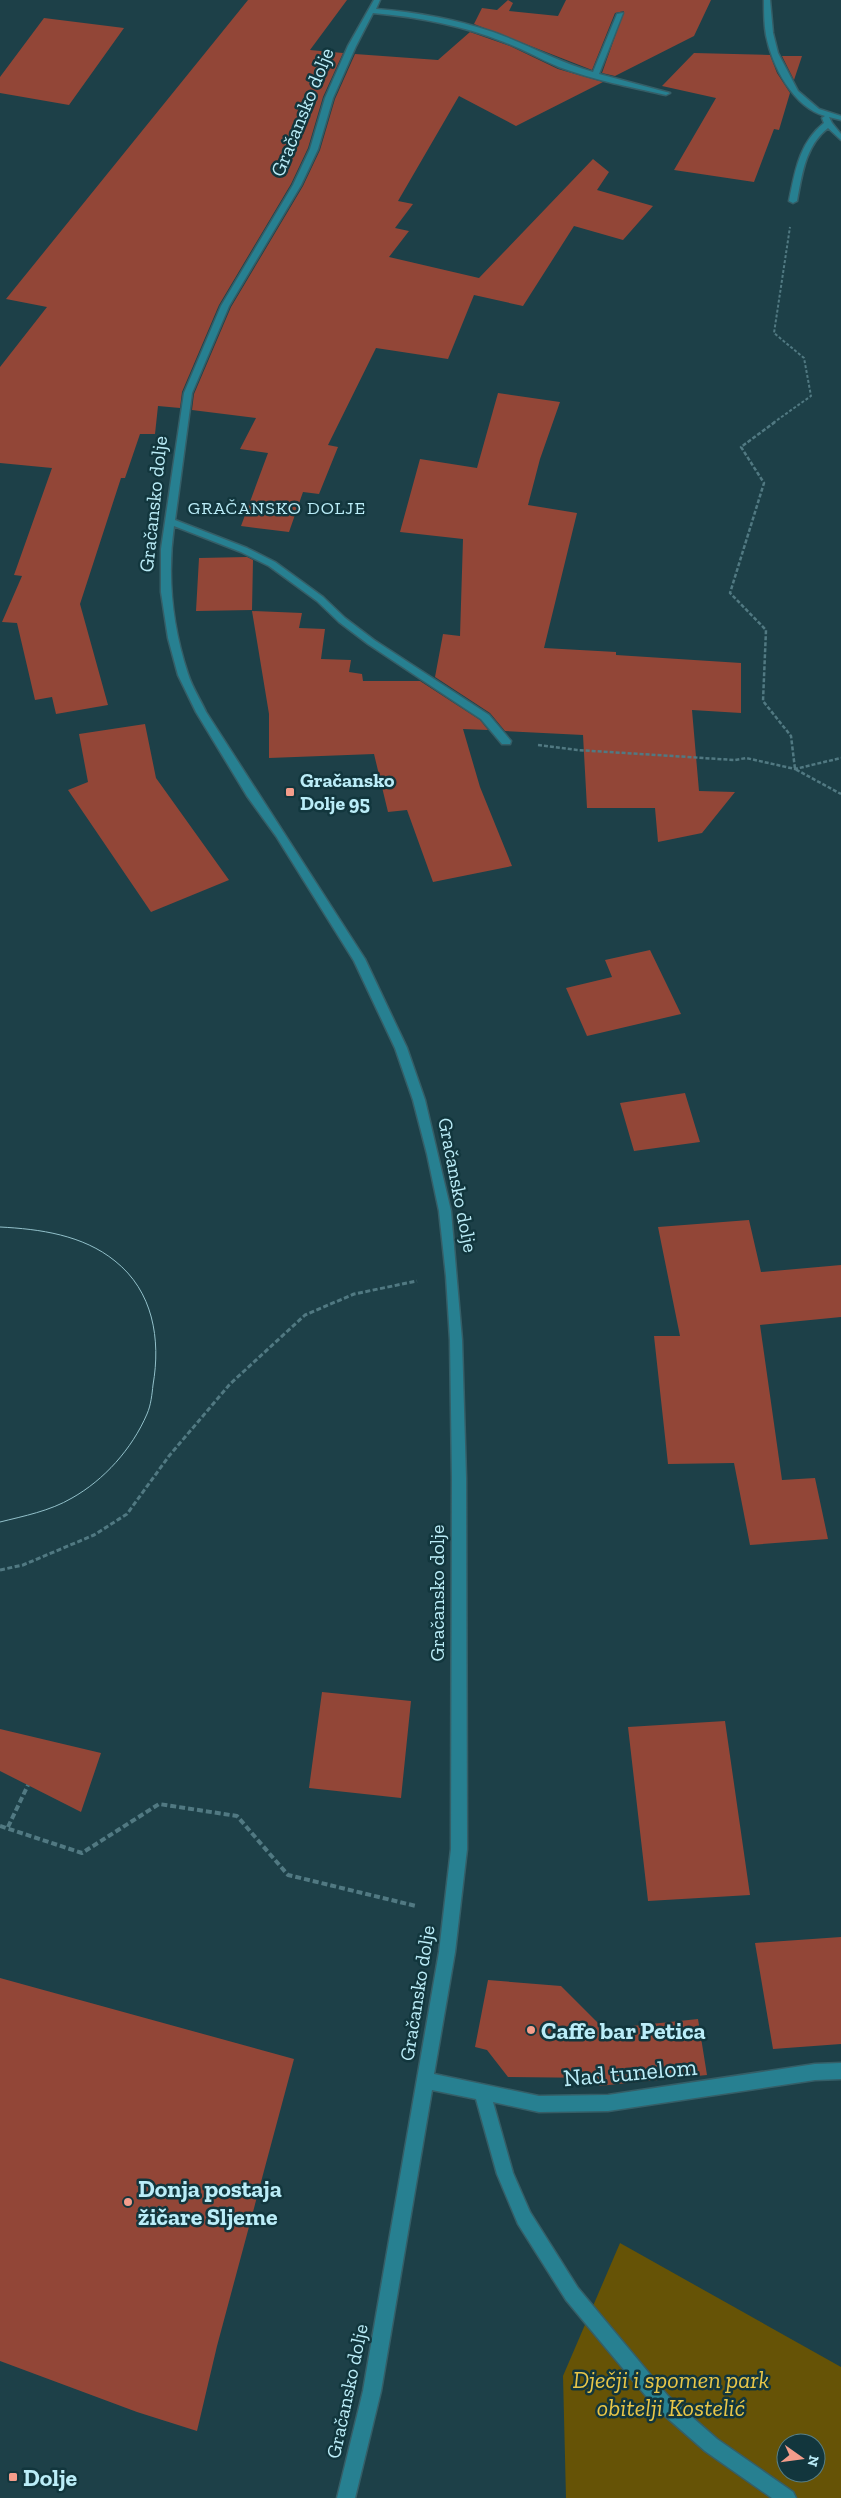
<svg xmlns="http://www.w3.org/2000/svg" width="841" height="2498" font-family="'Zilla Slab',serif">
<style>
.green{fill:#665306;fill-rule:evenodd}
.building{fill:#924637}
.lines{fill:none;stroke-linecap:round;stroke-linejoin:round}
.minor-casing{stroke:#355e67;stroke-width:3}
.path-far3{stroke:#517982;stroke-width:2;stroke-dasharray:3 2;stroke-linecap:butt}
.path-far2{stroke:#517982;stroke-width:2.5;stroke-dasharray:4 2;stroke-linecap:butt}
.path-far1{stroke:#517982;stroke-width:3;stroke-dasharray:5 2.5;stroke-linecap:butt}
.path{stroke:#517982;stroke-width:4;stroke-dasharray:6 3;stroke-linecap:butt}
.minor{fill:#278091;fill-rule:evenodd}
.tram{stroke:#92c0ca;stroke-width:1}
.poi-dot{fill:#f49d8b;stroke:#12363d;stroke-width:2}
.labels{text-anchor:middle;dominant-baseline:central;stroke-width:5;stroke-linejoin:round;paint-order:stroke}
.far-neighbourhood-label{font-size:18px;letter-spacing:1px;fill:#bbedf8;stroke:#12363d}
.street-label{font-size:20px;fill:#bbedf8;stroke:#12363d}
.poi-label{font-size:20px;font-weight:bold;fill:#bbedf8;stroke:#12363d;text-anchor:start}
.near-poi-label{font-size:24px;font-weight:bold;fill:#bbedf8;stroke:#12363d;text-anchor:start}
.near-street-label{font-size:24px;fill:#bbedf8;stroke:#12363d}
.near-park-label{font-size:24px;font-style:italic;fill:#e9c648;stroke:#12363d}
</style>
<rect width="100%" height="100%" fill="#1d4048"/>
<path class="green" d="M620,2243L841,2367V2498H566L563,2376ZM786,2443H816V2473H786Z"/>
<path class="building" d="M248,0H347L310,50L343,53L323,97L308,148L291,184L219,305L182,392L180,408L158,406L155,434H140L125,478H121L80,604L108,705L56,714L52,697L35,700L17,623L2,622L22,576L14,575L52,468L0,463V367L47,307L6,299Z
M508,0L513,3L509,11L558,16L566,0H711L694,36L615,76L602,73L624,11L615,13L592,70L474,24L482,8L497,10Z
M44,18L124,28L69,105L0,93V77Z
M470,32L510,46L558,69L603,82L516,126L459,96L398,201L413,204L395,228L409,231L389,257L479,278L593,159L609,172L597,190L653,206L623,240L574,226L523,306L474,295L448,359L376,348L328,445L338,447L319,494L303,492L289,532L241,526L268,453L240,449L256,418L192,410L194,394L231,307L303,186L320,150L335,99L355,54L438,60Z
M694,53L770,55L777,73L790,93L779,130L774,129L754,182L674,170L716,98L662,86Z
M782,56H802L794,80Z
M498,393L560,402L540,459L528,505L577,513L544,648L616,652V655L741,663V713L692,710L699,791L735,792L702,833L658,842L655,808H587L583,735L505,731L490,713L435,677L443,634L460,636L463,539L400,532L420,459L477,468Z
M247,557L253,560L252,610L196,611L199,558Z
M252,611L302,613L299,628L325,629L321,659L351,660L349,672L362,674L363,681H420L480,720L488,730L463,729L480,787L512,866L433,882L407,810L388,812L374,754L269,758V714Z
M145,724L156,778L229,880L151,912L68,790L88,782L79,734Z
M650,950L681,1014L587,1036L566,988L612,977L605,960Z
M685,1093L700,1142L634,1151L620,1103Z
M749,1220L761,1272L841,1265V1317L760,1325L782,1480L815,1478L828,1539L750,1545L734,1463L668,1464L654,1336H680L658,1227Z
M322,1692L411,1701L401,1798L309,1788Z
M725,1721L750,1895L648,1901L628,1727Z
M0,1729L101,1753L81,1812L0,1771Z
M841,1937V2044L773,2049L755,1943Z
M0,1978L294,2059L217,2346L197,2431L137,2412L0,2361Z
M488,1980L561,1986L604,2029L698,2019L707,2075L599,2086L598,2078L508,2077L487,2050L475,2047Z"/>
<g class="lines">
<defs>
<path id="minor" d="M374,0H380L376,9C415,12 455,19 493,32C527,44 558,62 593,72L617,14L623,13L599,74L670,93L666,95C630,87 594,80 559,67C540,59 523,49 504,42C461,25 418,17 373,13L356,46L333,98L318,149L301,185L229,306L192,393L175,520L247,548L275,562L323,597L345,618L374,640L489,715L511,741L510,744H502L481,719L368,644L339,622L317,601L269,566L241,552L174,526C167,575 172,626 188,674C192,687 200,699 206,712L365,959L407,1048L425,1100L451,1211L462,1340L466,1478L467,1849L455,1952L434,2074L539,2096L608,2095L815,2064L841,2063V2079L815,2080L608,2111L539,2112L493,2102L513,2173L530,2212L578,2288L668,2396L717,2439L793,2492L796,2498H772L705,2451L656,2408L566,2300L518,2224L497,2174L476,2099L432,2090L381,2391L355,2498H337L363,2391L439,1952L451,1849L452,1478L450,1340L446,1276L439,1211L427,1154L413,1100L395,1048L354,961L276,836L247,796L196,712L178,675L168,638L161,592V549L184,393L221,306L293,185L310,149L325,98L348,46Z
M764,0H770L773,33L778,53L798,91L819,109L841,116V120L829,117L832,123L841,134V140L828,128C805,146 802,175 797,201L793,203L789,201C795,172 799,143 824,123L822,118L825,116C793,107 772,66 766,35C764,24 764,11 764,0Z"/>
</defs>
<use href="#minor" class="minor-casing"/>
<path class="path-far3" d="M773,423L811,396L804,358L774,333L790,227"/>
<path class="path-far2" d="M775,422L741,447L764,483L730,593L766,630L763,701L791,736L795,769L841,794
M538,745L577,750L735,760L746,758L795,769L841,758"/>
<path class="path-far1" d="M0,1570L23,1565L94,1535L127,1514L169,1456L230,1384L305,1315L354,1294L417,1281"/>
<path class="path" d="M0,1826L82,1853L159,1804L237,1816L288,1875L416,1906
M8,1827L28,1785"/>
<use href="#minor" class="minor"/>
<path class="tram" d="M0,1227C40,1229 83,1235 115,1261C153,1291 161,1339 153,1385C152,1394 151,1405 147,1414C132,1449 104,1480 72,1498C50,1511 24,1516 0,1522"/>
</g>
<g class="poi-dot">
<rect x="285" y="787" width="10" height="10" rx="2.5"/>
<circle cx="531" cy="2030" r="5"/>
<circle cx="128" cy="2202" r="5"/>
<rect x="8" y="2472" width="10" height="10" rx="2.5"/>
</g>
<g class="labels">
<g class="far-neighbourhood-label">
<text x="277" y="508">GRAČANSKO DOLJE</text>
</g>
<g class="street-label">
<text transform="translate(302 112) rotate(-68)">Gračansko dolje</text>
<text transform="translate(153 504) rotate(-84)">Gračansko dolje</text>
<text transform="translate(458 1185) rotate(79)">Gračansko dolje</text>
<text transform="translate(437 1593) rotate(-90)">Gračansko dolje</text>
<text transform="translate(417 1993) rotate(-81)">Gračansko dolje</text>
<text transform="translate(347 2391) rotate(-78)">Gračansko dolje</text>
</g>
<g class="poi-label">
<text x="300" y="780">Gračansko<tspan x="300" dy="23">Dolje 95</tspan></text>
</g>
<g class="near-poi-label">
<text x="541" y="2030">Caffe bar Petica</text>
<text x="138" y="2188">Donja postaja<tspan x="138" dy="28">žičare Sljeme</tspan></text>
<text x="23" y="2477">Dolje</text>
</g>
<g class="near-street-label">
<text transform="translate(630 2072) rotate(-5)">Nad tunelom</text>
</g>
<g class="near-park-label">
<text x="671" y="2379">Dječji i spomen park<tspan x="671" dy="28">obitelji Kostelić</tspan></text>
</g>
</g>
<g transform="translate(801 2458) rotate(104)"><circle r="24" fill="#12363d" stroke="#567f88"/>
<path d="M0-4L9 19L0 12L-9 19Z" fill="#f49d8b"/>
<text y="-8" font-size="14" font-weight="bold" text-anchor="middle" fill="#bbedf8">N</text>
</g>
</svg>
